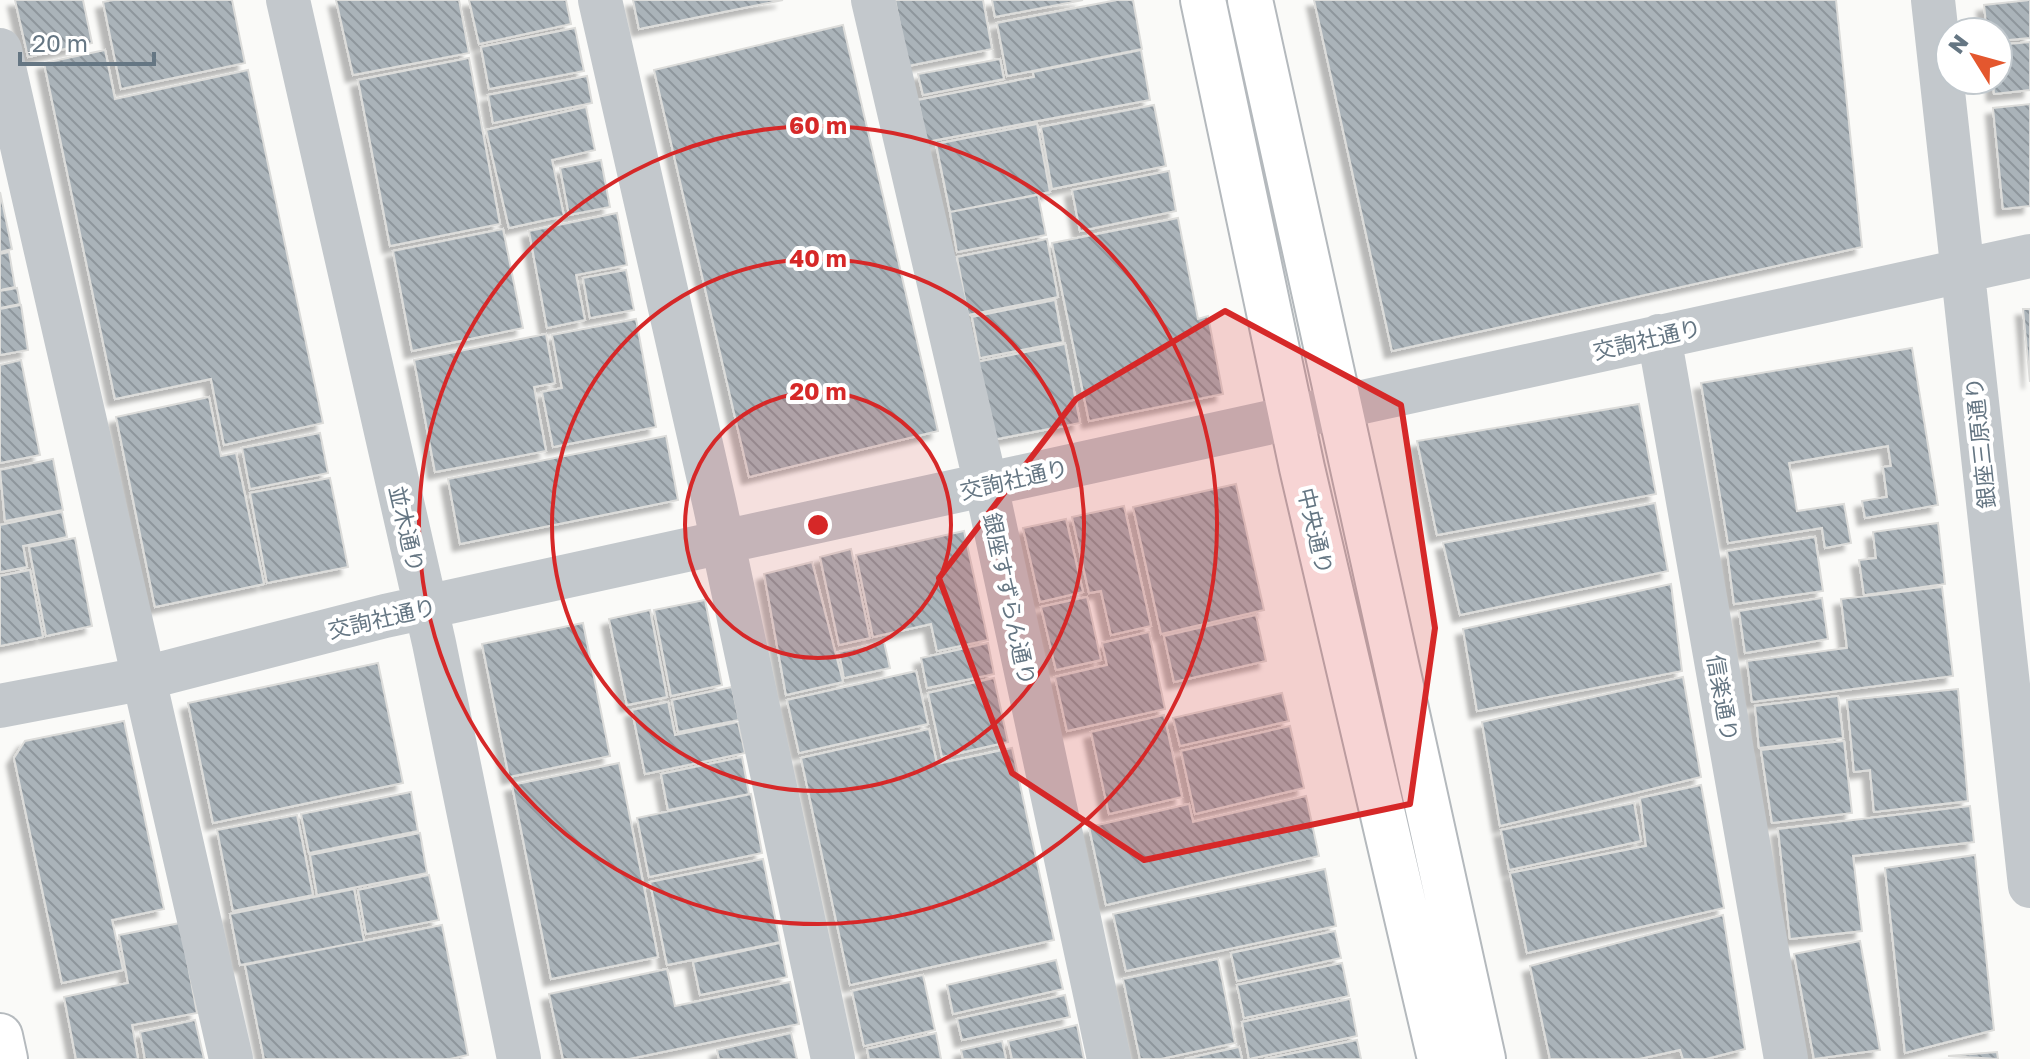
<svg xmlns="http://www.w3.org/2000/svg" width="2030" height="1059" font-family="'Golos Text','Noto Sans JP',sans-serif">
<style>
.building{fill:url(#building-back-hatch);stroke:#dcdcda;stroke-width:2;filter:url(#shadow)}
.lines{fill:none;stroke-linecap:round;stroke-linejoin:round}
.major-casing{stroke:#b5babe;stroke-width:48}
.highway-casing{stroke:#b4b9bd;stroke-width:48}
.minor{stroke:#c3c8cc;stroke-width:44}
.major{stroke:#fff;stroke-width:44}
.highway{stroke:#fff;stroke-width:44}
.marked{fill:#d62828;fill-opacity:0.2;stroke:#d62828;stroke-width:6;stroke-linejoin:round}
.ring{fill:none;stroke:#d62828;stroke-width:4}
.labels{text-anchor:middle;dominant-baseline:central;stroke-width:8;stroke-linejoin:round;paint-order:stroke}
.street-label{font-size:22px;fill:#657683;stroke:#fff}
.centre{fill:#d62828;stroke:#fff;stroke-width:4}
.ring-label{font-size:24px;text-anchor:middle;font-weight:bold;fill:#d62828;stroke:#fff;stroke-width:8;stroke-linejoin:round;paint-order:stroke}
</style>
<defs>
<pattern id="building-back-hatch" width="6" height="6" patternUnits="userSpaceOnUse" patternTransform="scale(2)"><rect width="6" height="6" fill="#aab3b9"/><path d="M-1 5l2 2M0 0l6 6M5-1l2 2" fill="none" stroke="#8e969c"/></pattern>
<filter id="shadow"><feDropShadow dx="-7" dy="7" stdDeviation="2" flood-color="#0004"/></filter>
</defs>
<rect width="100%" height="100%" fill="#fafaf8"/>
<path class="building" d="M15,0H83L92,43L28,57Z
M113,0H232L245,63L121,89L103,2Z
M336,0H459L469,53L353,75Z
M469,0H566L571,24L479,44Z
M633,0H783L639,29Z
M895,0H983L992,49L908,66Z
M992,0H1083L995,17Z
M1117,0H1133L1142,49L1007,76L997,23Z
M1314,0H1836L1862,247L1392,351Z
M2030,0V38L1998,41V32H1987L1984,5Z
M843,25L938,431L749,477L654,70Z
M575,28L584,71L489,89L481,47Z
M2030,42V90L1994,94L1993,80H1998V45Z
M105,50L115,99L248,70L323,423L224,445L211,379L115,399L44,63Z
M1141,50L1150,100L926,142L918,100L1034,77L1033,72Z
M469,58L500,224L390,246L358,80Z
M1000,59L1004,79L923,95L918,74Z
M587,76L592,103L493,123L488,95Z
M2030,104V206L2003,209L1993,108Z
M1154,105L1166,166L1052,189L1041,127Z
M586,107L595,150L552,160L564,216L509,228L486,130Z
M1037,124L1050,192L950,212L936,144Z
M601,160L610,207L569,215L560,168Z
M1169,171L1176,211L1080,231L1072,190Z
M0,192L12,249L0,252Z
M1038,195L1046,235L957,252L950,212Z
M617,213L627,265L576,275L585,320L547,328L529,231Z
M1178,218L1198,319L1208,316L1223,394L1089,421L1052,243Z
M503,229L523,328L412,351L393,251Z
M1047,239L1058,297L968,315L957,257Z
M9,252L15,287L0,290V254Z
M626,270L634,310L590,318L583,278Z
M17,288L20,304L0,308V291Z
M1055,300L1063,342L980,358L972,317Z
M21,305L28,350L0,355V309Z
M2023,309H2030V382Z
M636,319L656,427L553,447L542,392L562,388L552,335Z
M546,334L555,383L534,387L546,451L435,472L414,360Z
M1065,344L1080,423L992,440L977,362Z
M1912,348L1938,505L1865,518L1862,501L1887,497L1883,467L1891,466L1888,446L1789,463L1797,511L1844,504L1851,543L1825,548L1822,528L1728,543L1701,383Z
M21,360L40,455L0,463V365Z
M209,397L221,456L236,453L264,584L155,607L116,417Z
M1639,404L1656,494L1437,535L1417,441Z
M320,433L328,473L250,489L242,448Z
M666,436L678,500L460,544L448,479Z
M53,459L63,510L5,521L0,470Z
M330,478L348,567L267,583L250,493Z
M1236,484L1264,610L1161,634L1133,507Z
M1655,503L1668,571L1460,615L1443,543Z
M1124,506L1151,626L1111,635L1101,591L1089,593L1072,517Z
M62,512L67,537L23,546L27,567L0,572V525Z
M1066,519L1083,592L1040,602L1023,528Z
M1938,523L1945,584L1864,595L1859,560L1876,558L1873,532Z
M964,531L988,640L937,651L931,624L873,637L856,555Z
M1815,537L1823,591L1734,604L1727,551Z
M75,538L92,626L46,636L29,547Z
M851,549L870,638L839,645L820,557Z
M812,562L843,682L786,695L764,574Z
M30,570L43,637L0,646V576Z
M1671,584L1682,671L1477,711L1463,629Z
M1942,587L1953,676L1752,702L1747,661L1847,648L1841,599Z
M1087,597L1101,660L1056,670L1041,607Z
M1822,598L1828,639L1745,653L1739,611Z
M705,600L722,685L671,696L654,610Z
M650,610L667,697L627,705L609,619Z
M1256,615L1266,661L1174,682L1164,636Z
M583,623L610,756L509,777L482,644Z
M1149,632L1165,709L1067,731L1055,677L1107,665L1102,643Z
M884,642L890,668L844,678L839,652Z
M988,643L994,674L927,688L921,658Z
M378,663L403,783L213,823L188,703Z
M916,671L928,724L799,753L787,700Z
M1683,677L1701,777L1500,826L1482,722Z
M994,678L1008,742L942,757L928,693Z
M732,687L739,720L678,732L672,700Z
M1958,689L1968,801L1874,812L1870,770L1854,772L1847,700Z
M1282,693L1289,721L1180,746L1173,718Z
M1838,696L1843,738L1759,748L1755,706Z
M668,702L675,735L738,722L745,753L645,774L632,710Z
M1164,715L1182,797L1109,814L1091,732Z
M124,721L164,909L112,920L123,970L62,983L14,758L25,741Z
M1290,726L1304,788L1195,814L1181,751Z
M929,729L937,764L1012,748L1054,940L850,985L801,758Z
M1844,741L1852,813L1772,823L1761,750Z
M742,757L749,794L668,810L661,774Z
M619,763L658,957L551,979L512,785Z
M1701,785L1724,908L1527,953L1510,873L1646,846L1640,798Z
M411,792L418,831L309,853L301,814Z
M751,794L762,853L649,877L637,818Z
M1306,796L1319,856L1106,905L1089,827L1189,804L1193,822Z
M1634,803L1641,841L1509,870L1501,830Z
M1970,806L1974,842L1853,856L1862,931L1790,939L1778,829Z
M297,815L313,895L233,911L217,830Z
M420,833L427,873L317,895L310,855Z
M1975,855L1994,1030L1905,1053L1885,868Z
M763,859L780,942L667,965L650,882Z
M1325,869L1336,926L1126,971L1113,914Z
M429,875L439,920L366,934L358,890Z
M354,889L364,941L240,965L230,914Z
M1723,915L1745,1049L1706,1059H1683L1680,1050L1639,1059H1550L1530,966Z
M180,923L197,1013L132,1025L138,1059H76L64,997L128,983L119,935Z
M442,925L468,1055L450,1059H264L245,965Z
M1335,931L1341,958L1237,981L1231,953Z
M1860,941L1880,1050L1814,1059L1794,954Z
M780,943L787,977L700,995L693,962Z
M1218,959L1235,1043L1161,1059H1140L1123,979Z
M1056,960L1063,989L953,1014L947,985Z
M1342,963L1349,996L1244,1018L1237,985Z
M667,969L675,1006L790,982L799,1024L629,1059H563L549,994Z
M923,975L935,1030L864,1046L852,991Z
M1065,995L1070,1017L962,1040L957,1019Z
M1350,999L1357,1036L1249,1059L1242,1022Z
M195,1020L204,1059H145L140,1032Z
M1077,1025L1084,1059H1012L1008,1041Z
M791,1033L797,1059H719L717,1050Z
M936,1033L941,1059H869L867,1049Z
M1357,1040L1361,1059H1265Z
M1002,1041L1006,1059H963L961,1050Z
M1239,1047L1242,1059H1185Z
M1997,1052L1998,1059L1948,1056Z"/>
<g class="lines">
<defs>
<path id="major" d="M0,1036L5,1059"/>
<path id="highway" d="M1203,0L1302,468L1440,1059
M1250,0L1483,1059"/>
</defs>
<use href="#major" class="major-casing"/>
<use href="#highway" class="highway-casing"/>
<path class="minor" d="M288,0L434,643L519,1059
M600,0L715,506L833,1059
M873,0L986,485L1109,1059
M1933,0L2030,886
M0,50L231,1059
M1659,336L1786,1059
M0,706L141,679L385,616L2030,256"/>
<use href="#major" class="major"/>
<use href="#highway" class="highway"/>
</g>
<path class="marked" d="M1225,311L1401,405L1435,628L1410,804L1144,860L1012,773L939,578L1076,399Z"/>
<circle cx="818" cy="525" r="133" fill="#d62828" fill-opacity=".12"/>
<g class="ring">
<circle cx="818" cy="525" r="133"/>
<circle cx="818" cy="525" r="266"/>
<circle cx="818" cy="525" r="399"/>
</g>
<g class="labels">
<g class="street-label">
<text transform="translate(1647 339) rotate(-13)">交詢社通り</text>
<text transform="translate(1980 443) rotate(-96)">銀座三原通り</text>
<text transform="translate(1014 479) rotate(-13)">交詢社通り</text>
<text transform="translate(407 529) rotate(77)">並木通り</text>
<text transform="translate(1316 531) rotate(77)">中央通り</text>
<text transform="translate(1010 599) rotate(78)">銀座すずらん通り</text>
<text transform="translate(382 618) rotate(-13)">交詢社通り</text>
<text transform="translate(1723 698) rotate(80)">信楽通り</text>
</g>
</g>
<circle cx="818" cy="525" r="12" class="centre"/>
<g class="ring-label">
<text x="818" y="134">60 m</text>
<text x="818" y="267">40 m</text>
<text x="818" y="400">20 m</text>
</g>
<g transform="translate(1974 56) rotate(307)"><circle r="38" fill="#ffffff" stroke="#c1c8cd" stroke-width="2"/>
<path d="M0-6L14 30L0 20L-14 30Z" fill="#e4572e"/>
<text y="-12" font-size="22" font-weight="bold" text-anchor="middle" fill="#657683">N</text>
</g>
<path d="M20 52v12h134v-12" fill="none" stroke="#657683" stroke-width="4"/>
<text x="32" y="52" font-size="24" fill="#657683" stroke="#ffffff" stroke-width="6" paint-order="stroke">20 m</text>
</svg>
